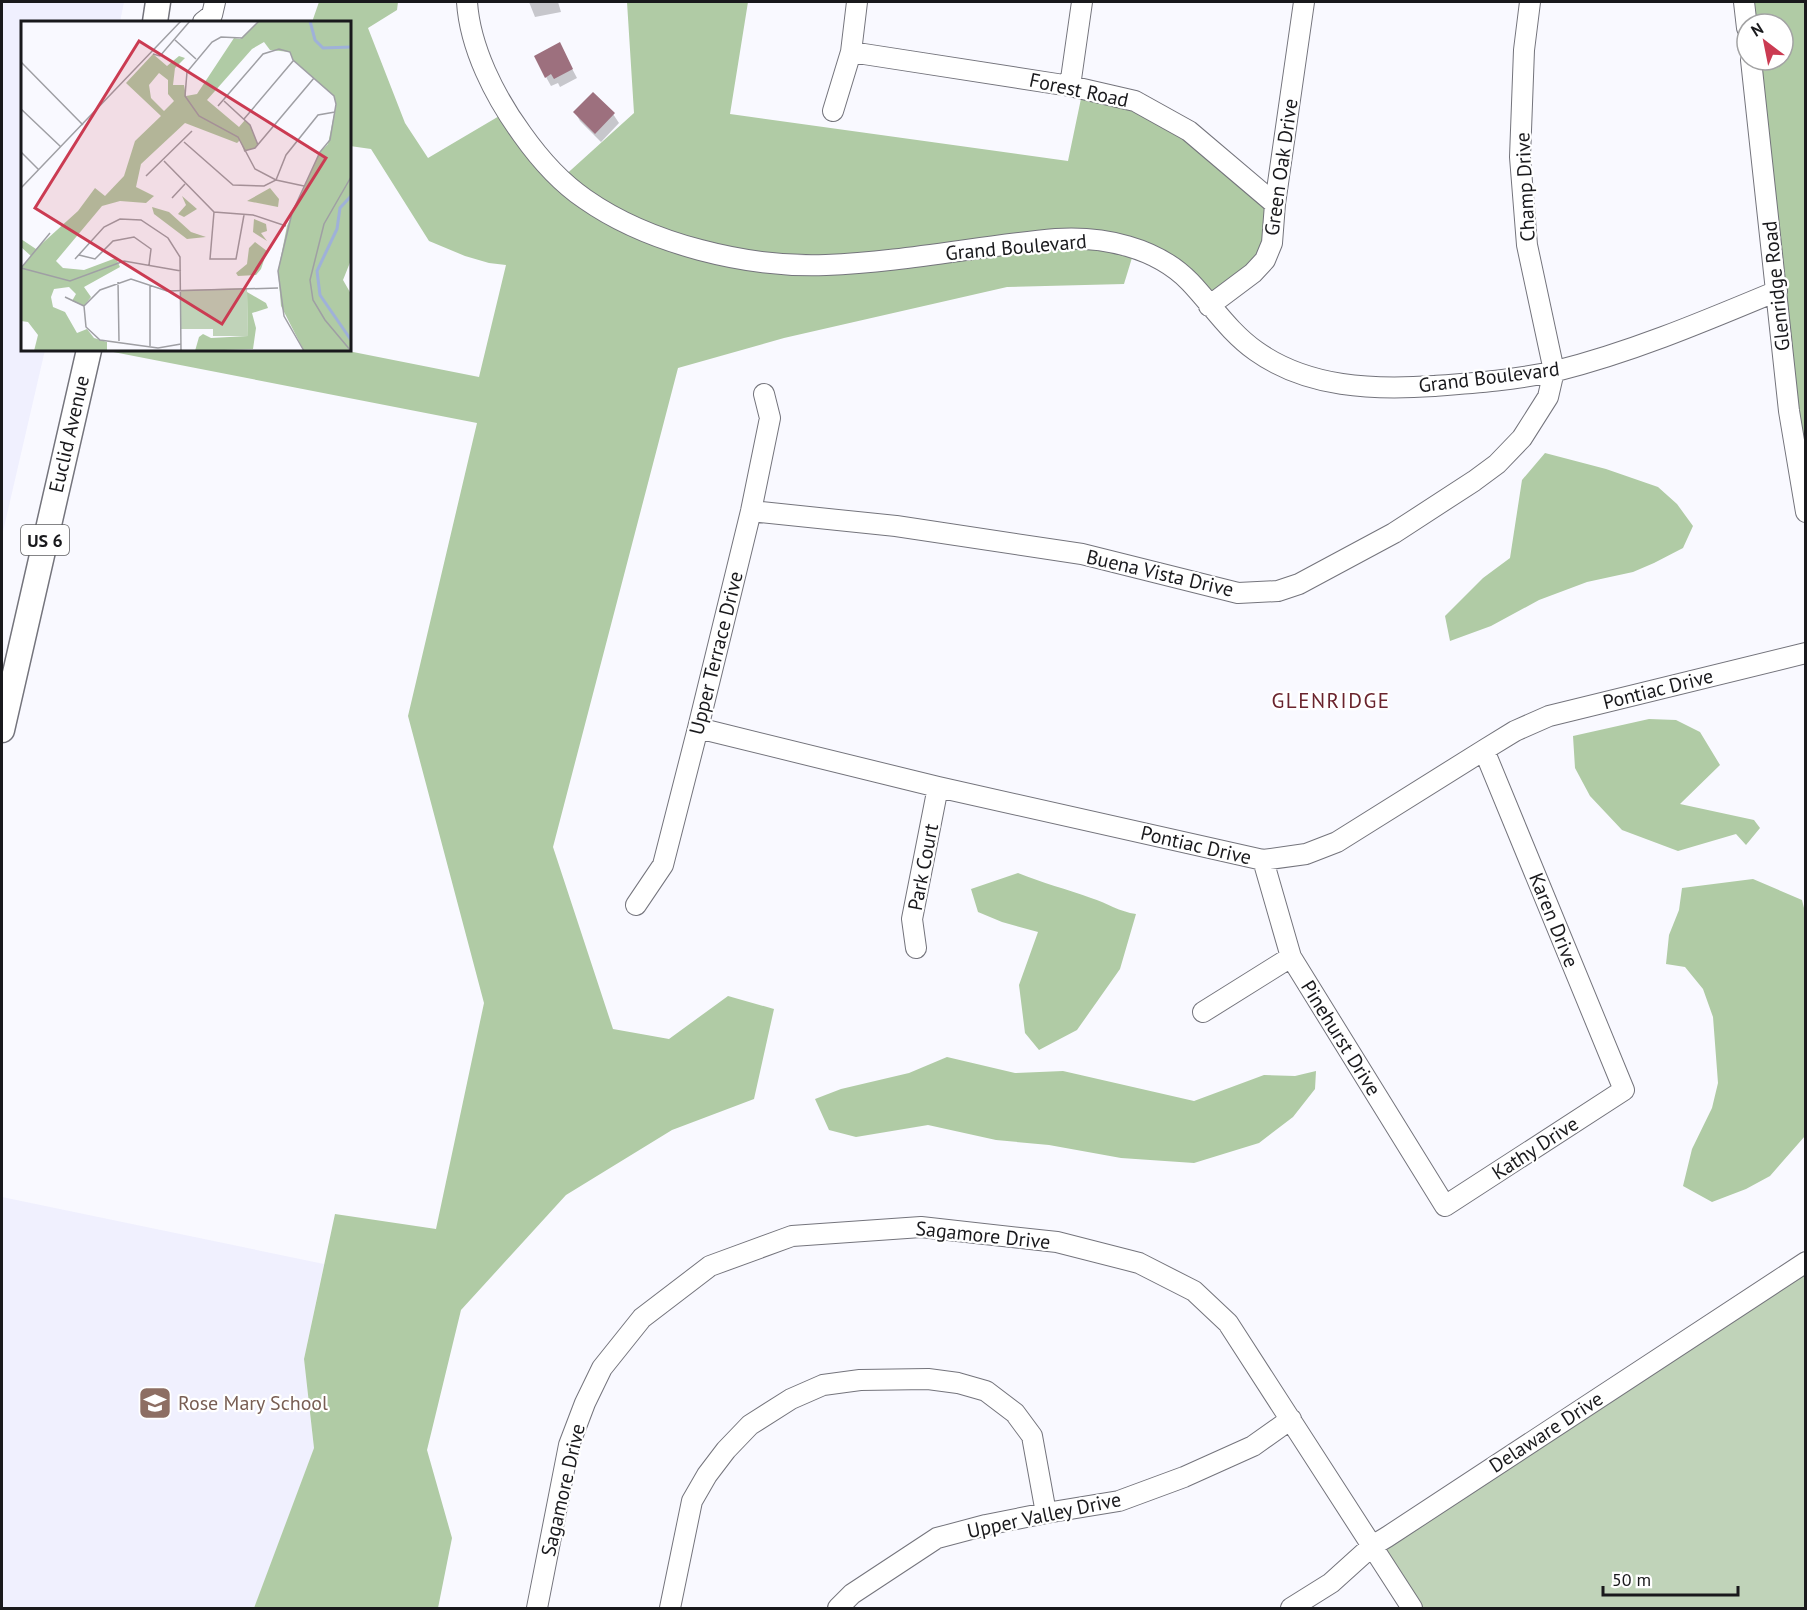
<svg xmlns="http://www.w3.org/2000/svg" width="1807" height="1610" font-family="'PT Sans',sans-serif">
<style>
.built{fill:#f0f0fe}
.green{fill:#c0d3b9}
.forest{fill:#b0cba5}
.shadow{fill:#0003}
.building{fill:#9d707e}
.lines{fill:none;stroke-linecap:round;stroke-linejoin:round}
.minor-casing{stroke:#74747c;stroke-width:22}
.major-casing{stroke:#74747c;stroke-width:27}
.minor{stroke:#fff;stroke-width:20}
.major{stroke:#fff;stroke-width:24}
.labels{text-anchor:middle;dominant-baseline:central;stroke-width:4.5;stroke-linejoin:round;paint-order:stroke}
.shield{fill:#fff;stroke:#5e5e60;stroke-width:1.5}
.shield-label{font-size:18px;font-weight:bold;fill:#19191c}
.street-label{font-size:20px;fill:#19191c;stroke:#fff}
.education-label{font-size:20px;fill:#785e54;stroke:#fff;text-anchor:start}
.neighbourhood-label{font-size:21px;letter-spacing:1.5px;fill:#6a242d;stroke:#fff}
.inset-river{fill:none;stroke:#9fb1d8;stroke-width:3}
.inset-road{fill:none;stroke:#9f9fa4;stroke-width:1.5}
.view{fill:#cb3b52;fill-opacity:0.15;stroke:#cb3b52;stroke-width:3}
.inset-edge{fill:none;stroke:#19191c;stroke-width:3}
</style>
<rect width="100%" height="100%" fill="#f9f9ff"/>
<path class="built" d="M2,2H124L120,22H22V350H45L2,536Z
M2,1197L324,1264L304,1359L314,1448L254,1608H2Z"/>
<path class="green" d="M1805,1262V1608H1412L1372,1546Z"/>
<path class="forest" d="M319,2H398L397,10L368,28L405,123L428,158L506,112L561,179L634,113L627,2H748L730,114L1068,161L1083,89L1135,101L1275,204L1272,243L1209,306L1135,248L1124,284L1007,287L784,338L678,368L553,847L613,1029L669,1039L728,996L774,1009L754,1099L672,1130L566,1195L461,1310L427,1450L452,1538L438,1608H254L314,1448L304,1359L335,1214L436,1229L484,1003L408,716L477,423L103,350H343L479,377L506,265L489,263L465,256L429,241L371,149L350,146V22H312Z
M1744,2H1805V512L1751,60H1783V24H1747Z
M1545,453L1606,469L1658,487L1677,504L1693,526L1683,548L1654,563L1633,572L1587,582L1539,600L1491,626L1450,641L1445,616L1483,578L1510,558L1522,480Z
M1649,719L1676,720L1700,732L1720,765L1680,804L1754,820L1760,828L1746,845L1736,834L1678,851L1622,830L1590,796L1575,768L1573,736Z
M1018,873C1042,883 1067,889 1091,898C1107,903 1120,912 1136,914L1120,969L1077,1030L1039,1050L1025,1033L1019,985L1038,932L1002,922L978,912L971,889Z
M1753,879L1802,900L1805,912V1136L1770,1176L1746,1189L1712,1202L1683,1186L1692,1149L1712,1108L1718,1083L1713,1017L1703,989L1685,967L1666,964L1669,935L1679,910L1682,888Z
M947,1057L1015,1073L1063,1071L1194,1101L1264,1075L1295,1076L1316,1071L1315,1089L1293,1117L1259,1143L1194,1163L1121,1158L1049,1145L996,1140L928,1125L856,1137L829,1130L815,1099L841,1089L909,1073Z"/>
<path class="shadow" d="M529,2H558L561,12L535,17Z
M559,44L577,78L560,87L558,83L551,86L546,77Z
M575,112L613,114L619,123L601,142L580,121Z"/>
<path class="building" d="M560,42L573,69L554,79L551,74L545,78L534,56Z
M593,92L615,113L595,134L573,112Z"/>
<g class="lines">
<defs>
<path id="minor" d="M467,2C470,48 495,97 522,134C539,158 560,182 585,199C649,244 748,268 826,265C903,262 979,246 1056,239C1103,236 1156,247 1190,282C1212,305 1229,332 1256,351C1308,388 1373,390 1434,386C1474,383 1516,380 1556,371C1632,352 1705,321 1777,291
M1744,2L1747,28
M203,22L212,15L215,2
M851,52L1070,86L1135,101L1189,131L1275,204
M1751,60L1789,411L1806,512
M1070,86L1082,2
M833,111L851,52L857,2
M1209,306L1253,273L1265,260L1272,243L1275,204L1304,2
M751,511L896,526L1082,554L1238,593L1278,591L1299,584L1394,533L1474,481L1497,464L1522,438L1548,397L1554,371L1527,245L1520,157L1524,50L1530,2
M698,728L938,787L1263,860L1306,854L1337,842L1484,750L1515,731L1549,716L1806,653
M1263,860L1291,957L1445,1206L1624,1090L1484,750
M636,905L663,865L698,728L751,511L770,418L764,394
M916,948L912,919L938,787
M1203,1012L1291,957
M537,1608L569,1445L585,1403L602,1368L642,1318L710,1266L792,1236L921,1227L1057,1242L1139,1263L1194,1291L1228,1323L1412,1608
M670,1608L692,1501L707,1475L726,1450L750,1425L791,1399L823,1385L860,1380L928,1379L958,1383L986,1391L1015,1413L1032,1436L1046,1513
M838,1608L852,1594L937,1538L986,1525L1046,1513L1119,1501L1184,1477L1253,1446L1291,1419
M1291,1608L1331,1583L1372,1546L1387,1537L1806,1262"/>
<path id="major" d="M155,22L158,2
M2,730L89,350"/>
</defs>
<use href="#minor" class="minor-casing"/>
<use href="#major" class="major-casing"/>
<use href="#minor" class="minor"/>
<use href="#major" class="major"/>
</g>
<defs>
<symbol id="school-square" viewBox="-11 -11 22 22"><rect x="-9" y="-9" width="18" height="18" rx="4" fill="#8d6e63" stroke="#fff"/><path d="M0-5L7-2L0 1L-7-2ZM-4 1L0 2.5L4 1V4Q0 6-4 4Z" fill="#fff"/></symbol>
</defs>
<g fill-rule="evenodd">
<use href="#school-square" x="136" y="1384" width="38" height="38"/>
</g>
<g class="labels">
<rect class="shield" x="21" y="525" width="48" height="30" rx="4.5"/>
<g class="shield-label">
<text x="45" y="540">US 6</text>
</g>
<g class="street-label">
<text transform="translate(1079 90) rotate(12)">Forest Road</text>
<text transform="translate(1281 167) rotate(-82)">Green Oak Drive</text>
<text transform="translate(1525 187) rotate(-93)">Champ Drive</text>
<text transform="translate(1016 247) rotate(-5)">Grand Boulevard</text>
<text transform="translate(1776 286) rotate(-96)">Glenridge Road</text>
<text transform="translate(1489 377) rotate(-7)">Grand Boulevard</text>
<text transform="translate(69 434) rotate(-77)">Euclid Avenue</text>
<text transform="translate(1160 573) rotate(13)">Buena Vista Drive</text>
<text transform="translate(716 653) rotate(-76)">Upper Terrace Drive</text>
<text transform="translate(1658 689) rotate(-14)">Pontiac Drive</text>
<text transform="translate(1196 845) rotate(13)">Pontiac Drive</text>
<text transform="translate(923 867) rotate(-79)">Park Court</text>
<text transform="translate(1554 920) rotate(68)">Karen Drive</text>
<text transform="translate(1341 1038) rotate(58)">Pinehurst Drive</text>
<text transform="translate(1535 1148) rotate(-33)">Kathy Drive</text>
<text transform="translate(983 1235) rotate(6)">Sagamore Drive</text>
<text transform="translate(1546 1432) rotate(-33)">Delaware Drive</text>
<text transform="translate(563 1490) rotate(-77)">Sagamore Drive</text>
<text transform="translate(1044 1515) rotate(-12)">Upper Valley Drive</text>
</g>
<g class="education-label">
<text x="178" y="1403">Rose Mary School</text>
</g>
<g class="neighbourhood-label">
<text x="1331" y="700">GLENRIDGE</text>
</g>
</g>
<g transform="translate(21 21)">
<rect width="330" height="330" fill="#f9f9ff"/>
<path d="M226,267L227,315H192V308H160V269Z" fill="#c0d3b9"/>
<path d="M238,0H330V239L322,259L330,273V330H283L260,285L257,250L266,205L299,131L307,123L315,83L313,75L272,39L269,31L249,29L243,21L231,28L186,79L218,106L224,99L229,104L237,124L234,127L223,130L219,119L216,122L164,102L120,143L115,166L133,175L125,182L99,180L81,185L35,240L42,247L63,249L95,237L99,246L63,266L70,276L63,285L51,280L55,273L48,266L33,268L30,276L32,286L44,291L56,312L66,308L73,317L86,321V330H13L17,314L7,301L0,300V247L10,235L0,226V218L15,228L57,190L74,167L84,175L103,155L114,120L140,95L105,62L132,33L146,45L158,35L164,37L154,47L152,64H163L165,75L176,73L213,17L219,18ZM138,52L147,59V73L153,80L143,90L130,77L128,64ZM249,167L258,178L257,186L226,180ZM161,175L176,188L163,196L157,193L165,184ZM131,186L148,191L170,211L185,216L166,218L133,193ZM233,198L245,203L246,210L240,212L246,220L232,211ZM234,221L246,230L240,248L235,254L217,255L215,252L226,243L228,227ZM226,271L245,282L247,287L231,292L235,307L232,328L174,330L178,316L182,313L190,317L227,315Z" fill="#b0cba5" fill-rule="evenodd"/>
<path class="inset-river" d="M289,0L294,19L302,27L330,26M330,175L319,187L316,208L296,250L299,274L330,319"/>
<path class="inset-road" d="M238,0L221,17L200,16L191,21L166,51L164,75L178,95L217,116L234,148L255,159L283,165M154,19L175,38M132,33L139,35L169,0M0,41L62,104M203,80L229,104L237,124M197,85L242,33L258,28L269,31L272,39L313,75L315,83L309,119L299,131L271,192L257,250L263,295L283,330M0,88L40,126M223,98L272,40M163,121L212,164L243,165L255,159L265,134L297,94L314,91M223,130L234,127L293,57M0,131L18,149M143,140L193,191L232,194L265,205M125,155L171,110M0,167L160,0M151,177L164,163M193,191L189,238H215L223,194M58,234L74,238L92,220L113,216L130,228L128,244M54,238L83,206L99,198L120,199L147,217L159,236L160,330M0,247L49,260L103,240L160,250M0,247L29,212M97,261L98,320M44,276L63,285M160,323L137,327L79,319L65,306L63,285L79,269L110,258L146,270L257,267M129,325V264M330,330L304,299L292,279L289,259L303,203L330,156"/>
<path class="view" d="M118,20L305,137L201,303L14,187Z"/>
<rect width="330" height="330" class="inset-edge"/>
</g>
<rect width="1807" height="1610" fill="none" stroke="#19191c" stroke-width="6"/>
<g transform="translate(1765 42) rotate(328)"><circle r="28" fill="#ffffff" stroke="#a3a3a4" stroke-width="1.5"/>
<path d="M0-4.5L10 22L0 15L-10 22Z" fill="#cb3b52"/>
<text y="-9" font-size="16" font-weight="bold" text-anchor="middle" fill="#19191c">N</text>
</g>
<path d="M1603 1586v9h135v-9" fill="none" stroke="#19191c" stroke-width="3"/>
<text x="1612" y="1586" font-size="18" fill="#19191c" stroke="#ffffff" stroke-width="4.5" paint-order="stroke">50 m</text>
</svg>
